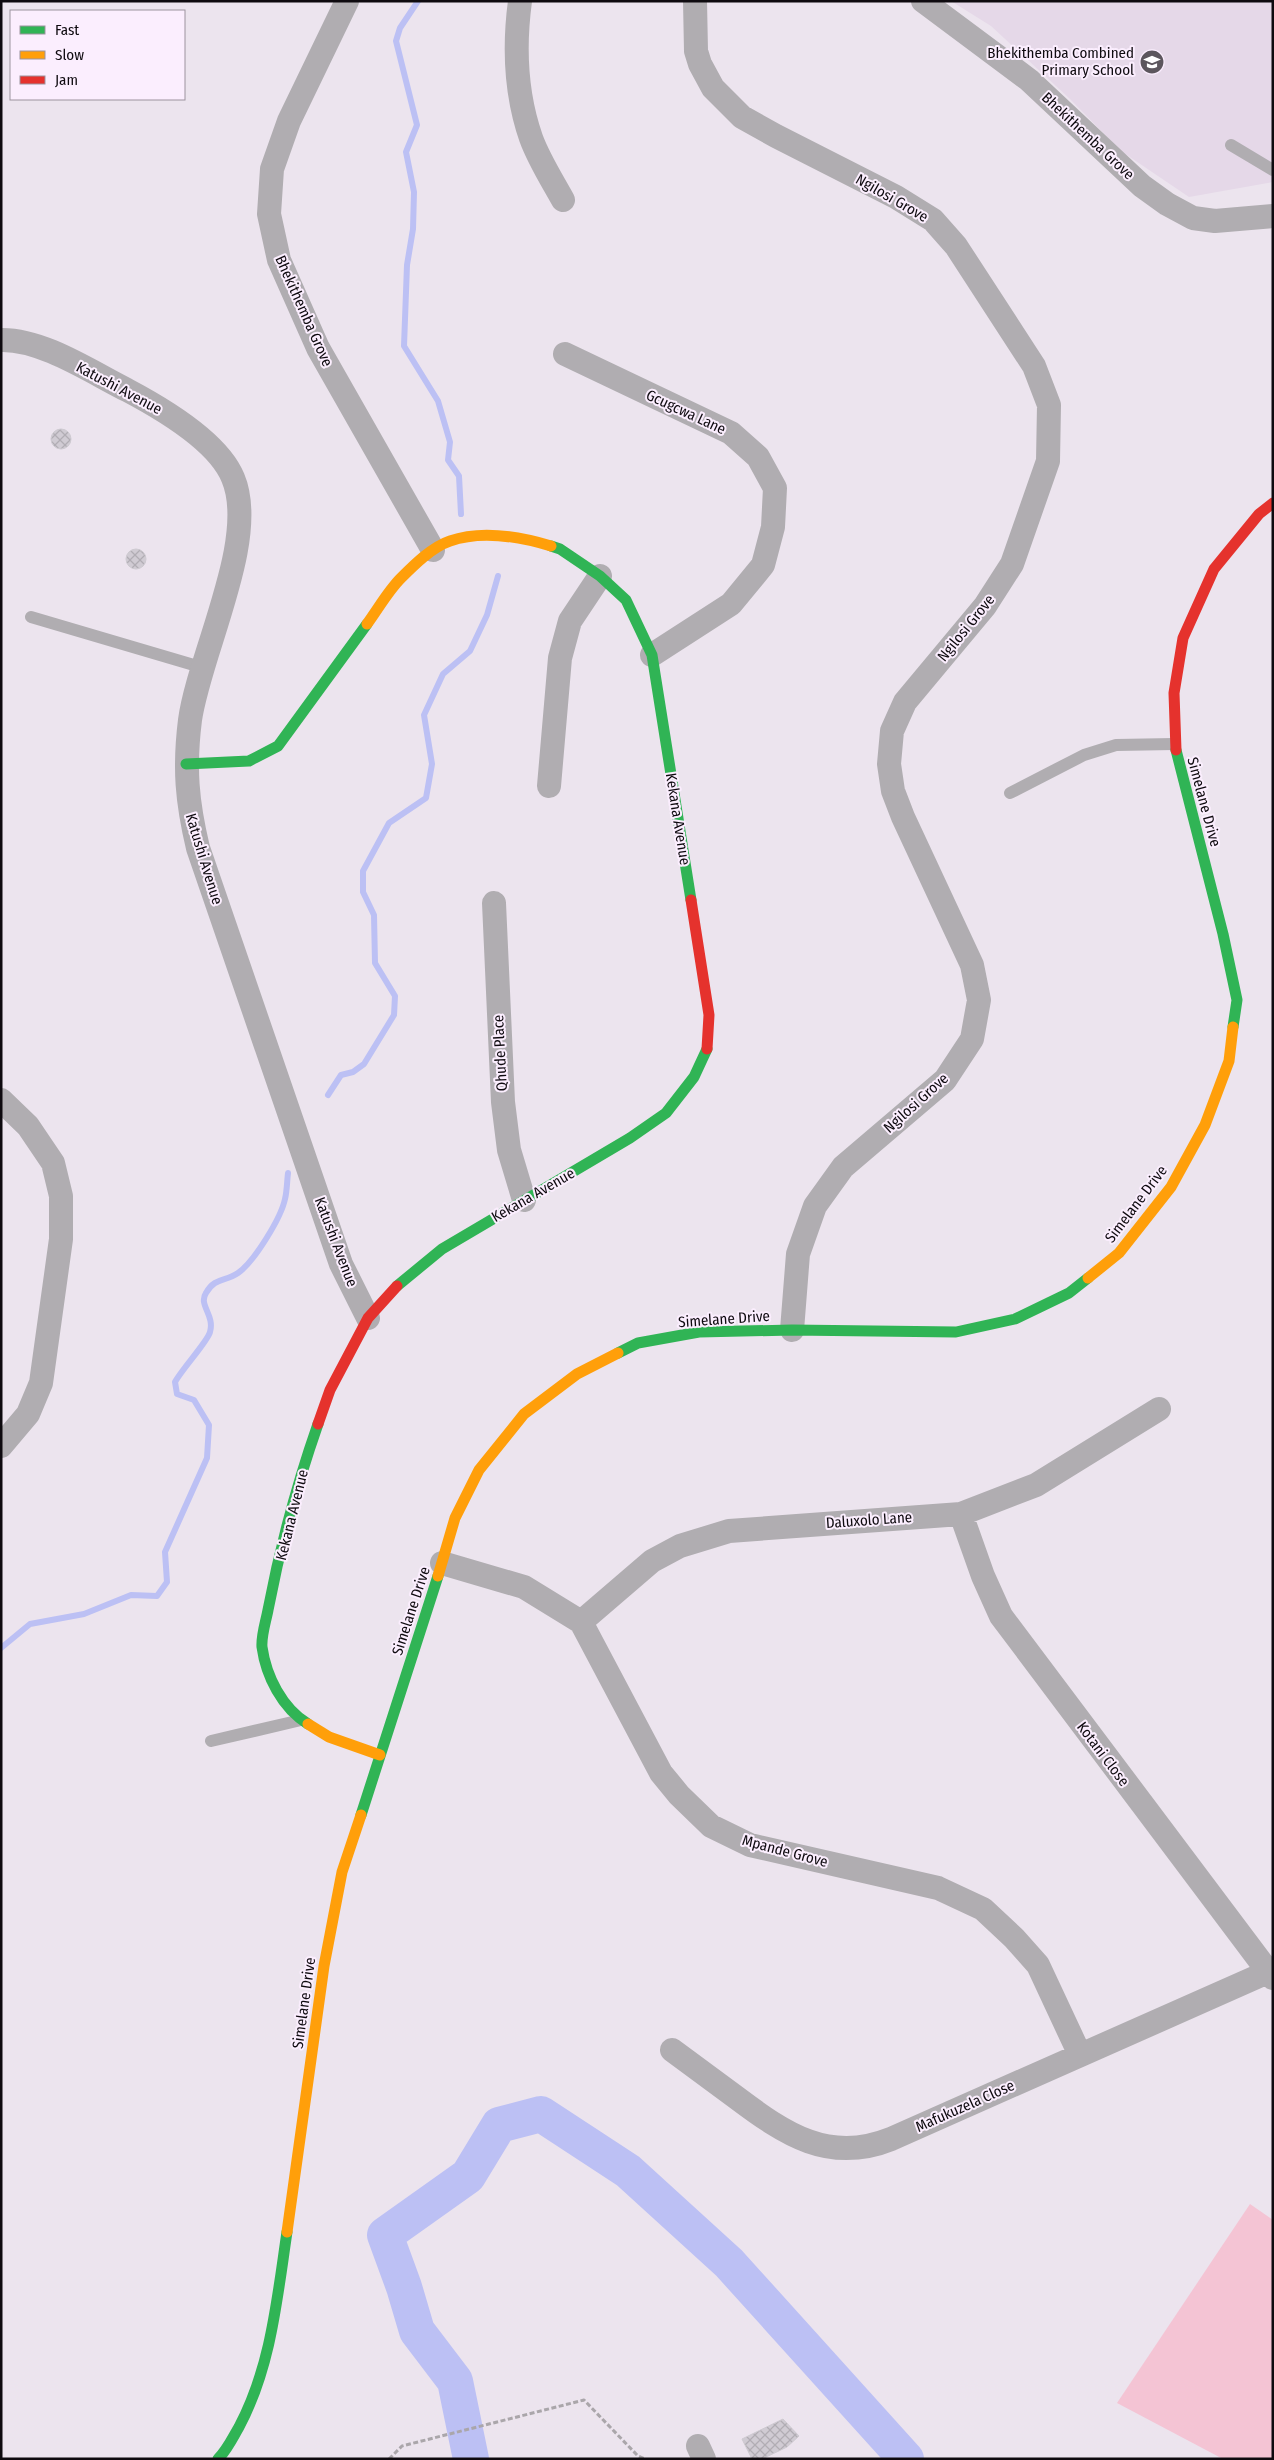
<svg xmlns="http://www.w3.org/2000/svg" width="1274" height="2460" font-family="'Fira Sans Condensed',sans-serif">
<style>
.built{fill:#e5d8e8}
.garden{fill:#f4c4d4}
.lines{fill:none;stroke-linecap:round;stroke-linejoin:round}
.stream{stroke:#bcc0f4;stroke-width:6}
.river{stroke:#bcc0f4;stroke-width:36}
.building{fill:url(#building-cross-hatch);stroke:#cecad1}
.path{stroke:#aaa6aa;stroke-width:3;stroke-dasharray:5 2.5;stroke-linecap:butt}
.lane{stroke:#b0adb1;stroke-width:12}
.street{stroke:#b0adb1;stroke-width:24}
.fast{stroke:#30b455;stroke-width:11}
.slow{stroke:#ff9f0a;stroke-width:11}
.jam{stroke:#e5322d;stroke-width:11}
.labels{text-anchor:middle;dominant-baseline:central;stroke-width:4;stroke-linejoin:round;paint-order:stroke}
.poi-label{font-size:15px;fill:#0e0a0f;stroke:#fbeefe;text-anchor:end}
.street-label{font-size:15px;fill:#0e0a0f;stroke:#fbeefe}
</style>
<defs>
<pattern id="building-cross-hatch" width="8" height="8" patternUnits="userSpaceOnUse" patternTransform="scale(1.25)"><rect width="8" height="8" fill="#d0cbd3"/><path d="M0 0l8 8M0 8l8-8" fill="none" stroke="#b1adb4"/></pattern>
</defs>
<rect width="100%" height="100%" fill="#ece4ee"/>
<path class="built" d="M951,1H1273V182L1189,197L1121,151L1070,99L991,26Z"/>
<path class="garden" d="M1250,2204L1273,2220V2459H1223L1117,2403Z"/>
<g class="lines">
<path class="stream" d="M418,1L400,28L396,41L417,125L406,152L414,192L413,229L407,265L404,346L438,401L450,442L448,460L459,476L461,514
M328,1095L341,1075L353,1072L364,1064L394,1015L395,996L375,963L374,915L363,892V871L389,823L426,798L432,764L424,715L443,674L470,651L487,615L498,576
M1,1648L30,1624L84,1614L131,1595L157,1596L167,1582L165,1552L207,1458L209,1425L194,1400L177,1394L175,1382C182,1369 208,1341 210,1332C215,1315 198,1305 206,1293C215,1277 225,1282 238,1273C254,1262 281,1218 285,1199C287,1191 287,1181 288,1173"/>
<path class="river" d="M471,2459L455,2381L417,2331L404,2287L385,2235L468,2176L499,2125L541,2114L628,2171L729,2263L906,2459"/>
</g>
<path class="building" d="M51 439a10 10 0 1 1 20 0a10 10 0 1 1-20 0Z
M126 559a10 10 0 1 1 20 0a10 10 0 1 1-20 0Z
M783,2419L799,2436L787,2447L762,2459H752L742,2439Z"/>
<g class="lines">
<path class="path" d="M389,2459L402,2446L584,2400L638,2456L645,2459"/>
<path class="lane" d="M1231,145L1273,170
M31,617L204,668
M1010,793L1084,755L1116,745L1174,744
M211,1741L301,1720"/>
<path class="street" d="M347,1L289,121L272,169L269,214L279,260L318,348L433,550
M520,1C514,46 516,95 531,138C539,160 552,180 563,200
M695,1L696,51L700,64L713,88L742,117L776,136L896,197L933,220L956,246L1034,366L1049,405L1048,461L1012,564L985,606L905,702L892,731L889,764L893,791L903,817L972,965L979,1000L972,1039L945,1080L843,1167L815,1206L798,1254L792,1330
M923,1L1029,80L1142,186L1167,204L1193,218L1215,221L1273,216
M1,340C42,339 91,372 127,390C161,408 218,441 233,478C259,539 199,654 190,720C184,768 187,802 198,848L341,1264L368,1318
M565,354L731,433L758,457L775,488L773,527L763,565L731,604L652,655
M549,786L560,658L570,621L600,576
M494,903L503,1102L509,1150L524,1200
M1,1100L28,1126L53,1163L61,1196V1239L41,1383L28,1414L1,1446
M961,1514L983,1576L1001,1616L1273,1978
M442,1563L524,1587L581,1622L661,1773L679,1795L711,1826L750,1845L938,1888L983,1909L1014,1938L1038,1965L1080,2055
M581,1622L652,1561L680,1546L729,1531L961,1514L1036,1485L1159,1409
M672,2050C694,2066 715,2082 737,2098C785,2134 829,2164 891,2139L1268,1972
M698,2446L704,2459"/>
<path class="fast" d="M551,546L560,549L600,576L626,600L652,655L691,900
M1176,750L1223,934L1237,1000L1233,1027
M186,764L249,761L278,746L367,624
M397,1286L442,1249L630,1138L666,1113L694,1077L707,1049
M618,1353L638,1343L699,1332L792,1330L956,1332L1015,1319L1069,1293L1088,1278
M308,1724C282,1708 266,1676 262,1647C261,1636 266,1621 268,1610C280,1547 297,1484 318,1424
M361,1815L438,1576
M218,2459C227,2450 232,2439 239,2427C271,2367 277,2299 287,2232"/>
<path class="slow" d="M367,624C378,609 388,591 401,578C414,565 432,547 450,541C481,530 521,537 551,546
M1088,1278L1119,1253L1171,1187L1205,1125L1229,1061L1233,1027
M438,1576L455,1518L479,1470L524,1414L577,1374L618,1353
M308,1724L329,1737L380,1755
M287,2232L324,1966L342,1872L361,1815"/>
<path class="jam" d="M1176,750L1174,693L1183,638L1214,569L1259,514L1273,503
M691,900L709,1015L707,1049
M318,1424L330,1390L368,1318L397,1286"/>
</g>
<defs>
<symbol id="school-disc" viewBox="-11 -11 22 22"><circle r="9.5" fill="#5c565d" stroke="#fbeefe"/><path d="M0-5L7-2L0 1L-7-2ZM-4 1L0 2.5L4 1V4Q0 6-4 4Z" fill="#fff"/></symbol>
</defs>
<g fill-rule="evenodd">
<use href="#school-disc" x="1138" y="48" width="28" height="28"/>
</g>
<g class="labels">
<g class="poi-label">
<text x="1134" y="53">Bhekithemba Combined<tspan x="1134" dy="17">Primary School</tspan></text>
</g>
<g class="street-label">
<text transform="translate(1088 136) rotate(43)">Bhekithemba Grove</text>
<text transform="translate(892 198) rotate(30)">Ngilosi Grove</text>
<text transform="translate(304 311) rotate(66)">Bhekithemba Grove</text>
<text transform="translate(119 388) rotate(28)">Katushi Avenue</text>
<text transform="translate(686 412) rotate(25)">Gcugcwa Lane</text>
<text transform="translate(966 628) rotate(-51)">Ngilosi Grove</text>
<text transform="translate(1204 802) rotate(75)">Simelane Drive</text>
<text transform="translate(678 819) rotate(81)">Kekana Avenue</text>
<text transform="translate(204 859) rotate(73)">Katushi Avenue</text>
<text transform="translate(500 1053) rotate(-93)">Qhude Place</text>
<text transform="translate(916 1103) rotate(-42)">Ngilosi Grove</text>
<text transform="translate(533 1195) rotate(-30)">Kekana Avenue</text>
<text transform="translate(1136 1204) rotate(-53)">Simelane Drive</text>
<text transform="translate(336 1242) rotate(69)">Katushi Avenue</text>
<text transform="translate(724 1319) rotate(-4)">Simelane Drive</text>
<text transform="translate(292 1515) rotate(-76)">Kekana Avenue</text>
<text transform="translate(869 1520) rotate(-4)">Daluxolo Lane</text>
<text transform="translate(411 1611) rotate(-72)">Simelane Drive</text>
<text transform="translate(1103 1754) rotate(53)">Kotani Close</text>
<text transform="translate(785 1851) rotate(15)">Mpande Grove</text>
<text transform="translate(304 2003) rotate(-82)">Simelane Drive</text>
<text transform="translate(965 2106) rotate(-24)">Mafukuzela Close</text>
</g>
</g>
<rect width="1274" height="2460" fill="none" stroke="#0e0a0f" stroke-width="5"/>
<rect x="10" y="10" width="175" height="90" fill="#fbeefe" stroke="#9c939e"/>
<rect x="20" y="26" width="25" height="8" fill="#30b455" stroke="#9c939e"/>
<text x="55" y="35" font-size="15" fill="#0e0a0f">Fast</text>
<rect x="20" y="51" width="25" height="8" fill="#ff9f0a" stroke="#9c939e"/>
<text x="55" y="60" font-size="15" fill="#0e0a0f">Slow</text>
<rect x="20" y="76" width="25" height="8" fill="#e5322d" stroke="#9c939e"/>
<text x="55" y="85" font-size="15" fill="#0e0a0f">Jam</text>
</svg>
